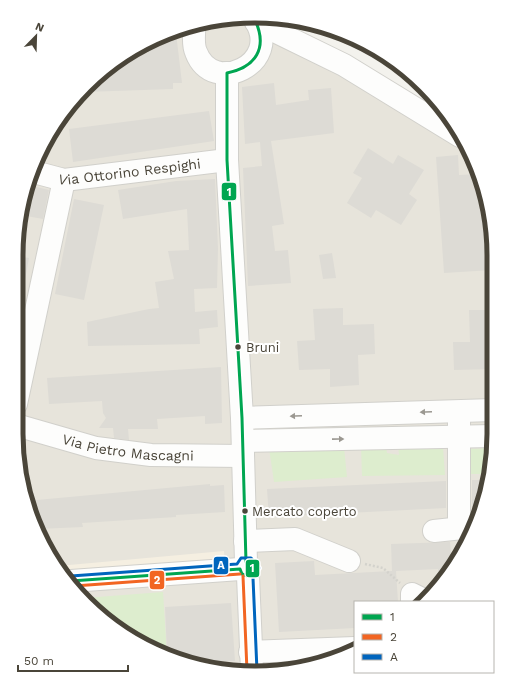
<svg xmlns="http://www.w3.org/2000/svg" width="510" height="689" font-family="'Work Sans',sans-serif">
<style>
.residential{fill:#e7e4db}
.commercial{fill:#f5efe1}
.green{fill:#ddedce}
.building{fill:#dddbd5}
.lines{fill:none;stroke-linecap:round;stroke-linejoin:round}
.minor-casing{stroke:#d1d0cb;stroke-width:24}
.path{stroke:#d3d2cc;stroke-width:2.5;stroke-dasharray:2 2;stroke-linecap:butt}
.minor{stroke:#fdfdfc;stroke-width:22}
.bus-1-casing{stroke:#fff;stroke-width:6}
.bus-2-casing{stroke:#fff;stroke-width:6}
.bus-3-casing{stroke:#fff;stroke-width:6}
.bus-1{stroke:#00a651;stroke-width:3}
.bus-2{stroke:#f26522;stroke-width:3}
.bus-3{stroke:#0065bd;stroke-width:3}
.oneway{fill:#9b9891}
.bus-dot{fill:#4a4539;stroke:#fff;stroke-width:1.5}
.labels{text-anchor:middle;dominant-baseline:central;stroke-width:4;stroke-linejoin:round;paint-order:stroke}
.bus-label{font-size:13px;fill:#4a4539;stroke:#fff;text-anchor:start}
.street-label{font-size:14px;fill:#4a4539;stroke:#fff}
.rim{fill:none;stroke:#4a4539;stroke-width:5}
.line-badge{stroke:#fff;stroke-width:1.5}
.badge-label{font-size:11px;text-anchor:middle;font-weight:bold;fill:#fff}
</style>
<rect width="100%" height="100%" fill="#f3f2ed"/>
<path class="residential" d="M249,20L460,136L476,163L492,224L493,450L481,511L462,553L419,602H355V648L332,660L271,672L208,668L149,648L97,614L48,554L24,496L16,434L17,240L24,193L56,122L110,65L193,24Z"/>
<path class="commercial" d="M224,551L226,578L79,592L58,566Z"/>
<path class="green" d="M386,445L387,453L399,455L398,445L443,447L445,475L362,476L361,447Z
M344,447L347,477L274,482L269,448Z
M493,448L489,474H470L468,449Z
M163,592L166,639V654C135,644 104,622 84,598Z"/>
<path class="building" d="M176,33L182,83H173V89L84,92L110,65L132,54L148,53V47Z
M274,83L276,105L309,100L308,90L331,88L334,133L271,141L284,224L272,226L275,251L288,250L291,283L248,286L243,168L262,166L260,142L245,144L242,87Z
M209,111L214,141L73,162L69,129Z
M368,148L393,164L398,155L424,170L409,194L417,200L401,225L376,210L371,218L347,203L362,178L353,173Z
M458,155L459,175L479,174L492,224V270L444,273L436,157Z
M215,179L218,249L217,288L194,289L195,312L217,310L218,327L199,329L200,344L88,346L87,322L149,309L159,308L155,282L174,279L168,251L189,250L187,209L123,219L118,190L176,181Z
M28,185L49,190L43,219L21,215L24,193Z
M74,199L104,205L84,300L55,294Z
M332,253L336,278L323,279L319,255Z
M16,256L29,258L22,296L16,295Z
M343,308V325L374,324L375,354L358,355L359,385L330,387V369L299,370L297,341L315,340L313,309Z
M469,310H493V369L454,370L453,342H470Z
M221,367L222,423L205,424V416L157,419L158,429H128L129,440L114,438L113,428H99L106,418L103,413L102,401L49,404L47,378Z
M472,480H487L482,507L472,508Z
M446,481V508L269,517L267,489Z
M210,484V486L224,485L225,512L176,515V517L82,523L83,527L38,529L26,501Z
M450,542L452,565L438,580V569L396,571L398,602H355V628L279,632L275,563L314,561L315,575L392,571L391,544Z
M231,603L235,661L190,662L167,654L165,607Z"/>
<g class="lines">
<defs>
<g id="minor">
<path d="M256,22L344,65L460,136"/>
<path d="M194,24C195,33 192,43 196,52C213,97 283,63 255,20"/>
<path d="M227,73V160L242,418L246,562"/>
<path id="s1" d="M34,172L64,180L227,160"/>
<path d="M16,404L64,180"/>
<path d="M242,418L493,410"/>
<path id="s2" d="M16,425L96,448L151,455L243,456"/>
<path d="M243,441L493,436"/>
<path d="M459,528V422"/>
<path d="M434,531L472,527"/>
<path d="M245,541L295,539L349,561"/>
<path d="M248,576L252,671"/>
<path d="M71,581L240,569"/>
<path d="M412,602V594L422,599"/>
<path d="M250,652L355,648"/>
</g>
</defs>
<use href="#minor" class="minor-casing"/>
<path class="path" d="M365,564L383,568L400,583"/>
<use href="#minor" class="minor"/>
<defs>
<path id="bus-1" d="M71,581L240,569L242,574L248,576L253,571L251,563L246,562L242,418L227,160V73C256,67 268,48 255,20"/>
<path id="bus-2" d="M243,576L247,671
M74,586L240,574"/>
<path id="bus-3" d="M71,576L237,564L241,558H251L259,568L253,578L257,671"/>
</defs>
<use href="#bus-1" class="bus-1-casing"/>
<use href="#bus-2" class="bus-2-casing"/>
<use href="#bus-3" class="bus-3-casing"/>
<use href="#bus-1" class="bus-1"/>
<use href="#bus-2" class="bus-2"/>
<use href="#bus-3" class="bus-3"/>
</g>
<defs><path id="oneway-solid" d="M-6-.8H1V-3.2L6.5 0L1 3.2V.8H-6Z"/></defs>
<g class="oneway">
<use href="#oneway-solid" transform="translate(426 412) rotate(178)"/>
<use href="#oneway-solid" transform="translate(296 416) rotate(178)"/>
<use href="#oneway-solid" transform="translate(338 439) rotate(-1)"/>
</g>
<g class="bus-dot">
<circle cx="238" cy="347" r="3.5"/>
<circle cx="245" cy="511" r="3.5"/>
</g>
<g class="labels">
<g class="bus-label">
<text x="246" y="347">Bruni</text>
<text x="252" y="511">Mercato coperto</text>
</g>
<g class="street-label">
<text stroke="none"><textPath href="#s1" startOffset="97">Via Ottorino Respighi</textPath></text>
<text stroke="none"><textPath href="#s2" startOffset="115">Via Pietro Mascagni</textPath></text>
</g>
</g>
<path d="M0 0H510V689H0ZM255 23H255A232 232 0 0 1 487 255V434A232 232 0 0 1 255 666H255A232 232 0 0 1 23 434V255A232 232 0 0 1 255 23Z" fill="#fff" fill-rule="evenodd"/>
<path class="rim" d="M255 23H255A232 232 0 0 1 487 255V434A232 232 0 0 1 255 666H255A232 232 0 0 1 23 434V255A232 232 0 0 1 255 23Z"/>
<g class="line-badge">
<rect x="221" y="182" width="16" height="19" rx="4" fill="#00a651"/>
<rect x="213" y="556" width="16" height="19" rx="4" fill="#0065bd"/>
<rect x="245" y="559" width="15" height="19" rx="4" fill="#00a651"/>
<rect x="149" y="570" width="16" height="20" rx="4" fill="#f26522"/>
</g>
<g class="badge-label">
<text x="229" y="196">1</text>
<text x="221" y="569">A</text>
<text x="252" y="572">1</text>
<text x="157" y="584">2</text>
</g>
<rect x="354" y="601" width="140" height="72" fill="#ffffff" stroke="#b7b5b0"/>
<rect x="362" y="614" width="20" height="6" fill="#00a651" stroke="#b7b5b0"/>
<text x="390" y="621" font-size="12" fill="#4a4539">1</text>
<rect x="362" y="634" width="20" height="6" fill="#f26522" stroke="#b7b5b0"/>
<text x="390" y="641" font-size="12" fill="#4a4539">2</text>
<rect x="362" y="654" width="20" height="6" fill="#0065bd" stroke="#b7b5b0"/>
<text x="390" y="661" font-size="12" fill="#4a4539">A</text>
<g transform="translate(36 36) rotate(23)" stroke="#ffffff" stroke-width="3" paint-order="stroke">
<path d="M0-3L7 15L0 10L-7 15Z" fill="#4a4539"/>
<text y="-6" font-size="11" font-weight="bold" text-anchor="middle" fill="#4a4539">N</text>
</g>
<path d="M18 665v6h110v-6" fill="none" stroke="#4a4539" stroke-width="2"/>
<text x="24" y="665" font-size="12" fill="#4a4539" stroke="#ffffff" stroke-width="3" paint-order="stroke">50 m</text>
</svg>
